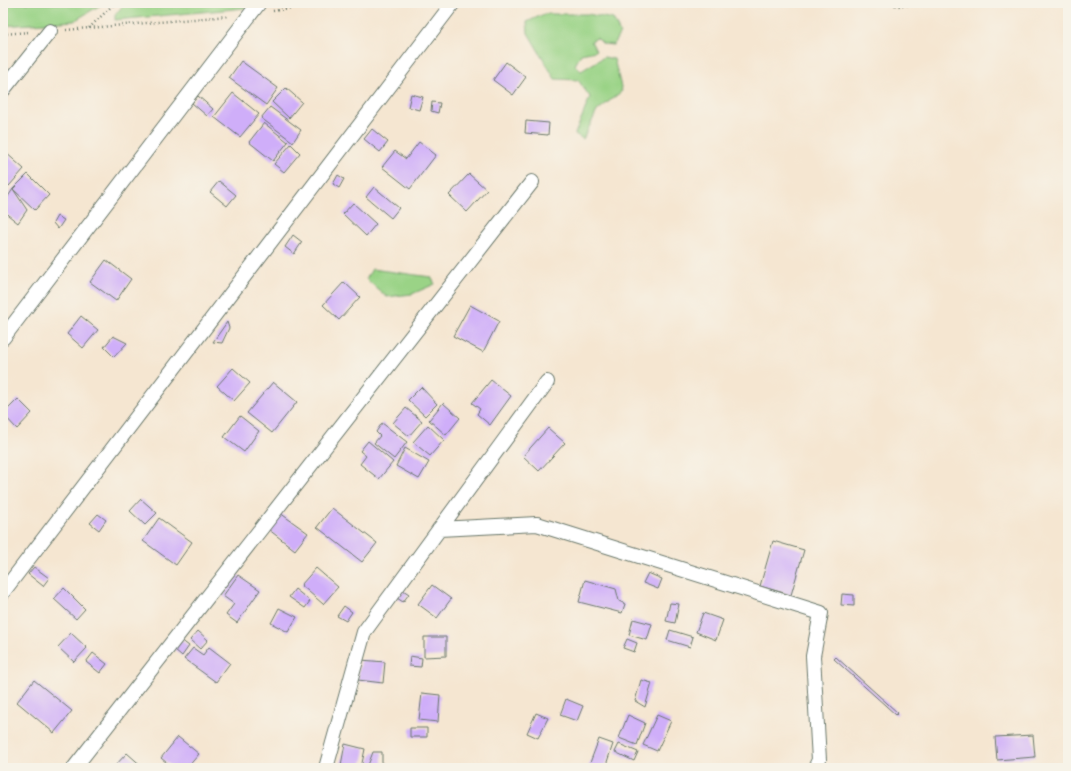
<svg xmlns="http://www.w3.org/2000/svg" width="1071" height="771" font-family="'Gochi Hand',sans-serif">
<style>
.green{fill:#9ad386;stroke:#5c885d}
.building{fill:#cfaef9}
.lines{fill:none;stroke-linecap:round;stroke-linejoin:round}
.street-casing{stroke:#6a786b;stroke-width:16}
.path{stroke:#6a786b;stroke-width:2.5;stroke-dasharray:1 3;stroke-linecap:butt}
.street{stroke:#fff;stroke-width:14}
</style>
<rect width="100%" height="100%" fill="#f7f3e8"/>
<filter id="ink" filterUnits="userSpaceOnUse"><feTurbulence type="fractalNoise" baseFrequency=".025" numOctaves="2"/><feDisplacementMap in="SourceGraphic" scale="8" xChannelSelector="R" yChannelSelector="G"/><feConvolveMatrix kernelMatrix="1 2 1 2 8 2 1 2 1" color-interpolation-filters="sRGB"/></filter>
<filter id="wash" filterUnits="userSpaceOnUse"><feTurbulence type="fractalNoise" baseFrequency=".012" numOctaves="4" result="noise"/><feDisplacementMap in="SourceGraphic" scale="16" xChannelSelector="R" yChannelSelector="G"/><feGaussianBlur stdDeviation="0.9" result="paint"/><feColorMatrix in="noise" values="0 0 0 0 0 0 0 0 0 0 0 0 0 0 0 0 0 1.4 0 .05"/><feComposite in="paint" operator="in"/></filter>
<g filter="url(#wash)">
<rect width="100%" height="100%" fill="#f5e6d1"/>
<path class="green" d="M3,3H104L74,21L3,26Z
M125,3H258L256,7L115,20V15Z
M544,14H588L613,19L620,33L613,45L603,44L597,38L591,41L596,51L581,54L575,65L581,71L604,57L614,59L622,91L597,111L583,139L575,134L590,97L578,80L555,79L528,33L527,22Z
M372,269L431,277L435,284L412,294L387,297L366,279Z"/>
<g id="blocks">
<path class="building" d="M241,61L278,88L266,105L229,78Z
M506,62L526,77L513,95L493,80Z
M286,88L302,102L289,118L272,102Z
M233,93L259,114L240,137L214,117Z
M411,94L423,97L419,110L408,107Z
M198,96L213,109L207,116L192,103Z
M432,102L440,103L438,113L431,111Z
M270,107L301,130L293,142L261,118Z
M526,121L549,123L548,135L525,133Z
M264,123L288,142L273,161L249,142Z
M372,129L388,142L380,152L364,139Z
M419,142L436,155L410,189L382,167L395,151L406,159Z
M291,144L300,153L284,172L274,164Z
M4,151L24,169L9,186L3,180Z
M28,174L49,195L35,210L13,189Z
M469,174L487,190L467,212L449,195Z
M338,175L344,179L339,188L333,184Z
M219,181L236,195L227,206L210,192Z
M374,187L399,208L391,218L366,197Z
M13,189L27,210L18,223L3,211V204Z
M353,203L376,224L366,236L343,214Z
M57,216L64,220L58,229L53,223Z
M293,235L302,242L294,254L285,247Z
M106,260L131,279L116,301L90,282Z
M344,282L360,297L339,320L323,305Z
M470,305L499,321L483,352L453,336Z
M81,316L98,330L83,348L67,334Z
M227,322L229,328L222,343L213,342Z
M113,336L127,343L114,357L104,347Z
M233,368L250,383L234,401L217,386Z
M491,380L511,396L490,425L477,414L480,409L472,403Z
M273,382L297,402L272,433L247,413Z
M421,387L437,404L425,416L408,400Z
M18,399L32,413L17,429L3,414Z
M443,403L460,418L446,435L429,420Z
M406,408L422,421L409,436L393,423Z
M240,416L259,431L244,452L224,437Z
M382,423L407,442L394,459L374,443L380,436L376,432Z
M428,425L444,440L430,456L413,442Z
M548,428L565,443L539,471L523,456Z
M368,441L393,462L379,479L360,464L366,456L360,451Z
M405,448L429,462L419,479L396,466Z
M141,499L157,513L145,525L130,511Z
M332,508L377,543L362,562L317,527Z
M280,513L308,533L295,550L268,529Z
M98,514L106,520L99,530L90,523Z
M159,518L192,542L176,565L143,541Z
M773,541L804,550L791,595L760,586Z
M34,567L49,578L43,586L28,574Z
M316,568L338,587L323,604L301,585Z
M648,573L662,579L658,589L643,583Z
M238,575L260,590L237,623L226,615L234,604L223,596Z
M585,580L616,589L619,601L625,604L622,613L579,602Z
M432,585L451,599L437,618L418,604Z
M64,588L85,609L76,619L54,599Z
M295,589L310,601L305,608L289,597Z
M403,590L409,594L403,602L397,598Z
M842,594L854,595V606L841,605Z
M670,603L679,604L675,623L666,621Z
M344,606L352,612L346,621L337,616Z
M279,608L297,617L288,632L271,623Z
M703,613L723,620L716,640L696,632Z
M633,619L652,624L647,640L629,635Z
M670,630L693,637L690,647L667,640Z
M198,631L208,640L200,649L190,640Z
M71,633L87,648L74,662L58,647Z
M424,637H446V656L424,657Z
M627,639L637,643L634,652L623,648Z
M181,640L189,646L182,656L174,649Z
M209,647L230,663L216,682L184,659L193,648L203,655Z
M93,653L107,664L100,673L86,662Z
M410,656L422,658L421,667L409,666Z
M836,657L898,713L896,715L834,659Z
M361,660L385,662L383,683L358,680Z
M34,680L72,711L54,733L17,702Z
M641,680L652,683L645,707L635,701Z
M422,693L440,695L438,722L419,720Z
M566,699L583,706L577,721L560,715Z
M536,713L548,718L538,738L527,733Z
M628,715L645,723L637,745L619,738Z
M657,715L671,721L657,751L643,745Z
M410,728H427V737H410Z
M1033,735L1035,757L997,760L995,737Z
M178,737L199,754L187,768H173L161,758Z
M599,739L613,744L605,768H588Z
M345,744L365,749L361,768L341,765Z
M619,744L638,752L634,761L615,752Z
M373,752H382V768H367Z
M127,753L144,768H113Z"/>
</g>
</g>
<g filter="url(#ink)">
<use href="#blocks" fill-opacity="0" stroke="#6a786b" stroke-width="1"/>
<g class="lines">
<defs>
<path id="street" d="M3,90L50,31
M3,338L259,3
M439,529L537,524L821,613L813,656L819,760L815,768
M3,592L453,3
M74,768L532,182
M326,768L364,632L547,382"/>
</defs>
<use href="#street" class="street-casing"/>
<path class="path" d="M887,3L898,6L930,3
M273,11L320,3
M89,28L115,3
M66,30L228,16
M3,34L29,32"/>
<use href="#street" class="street"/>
</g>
</g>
<rect width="1071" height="771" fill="none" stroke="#f7f3e8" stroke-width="16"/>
</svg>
